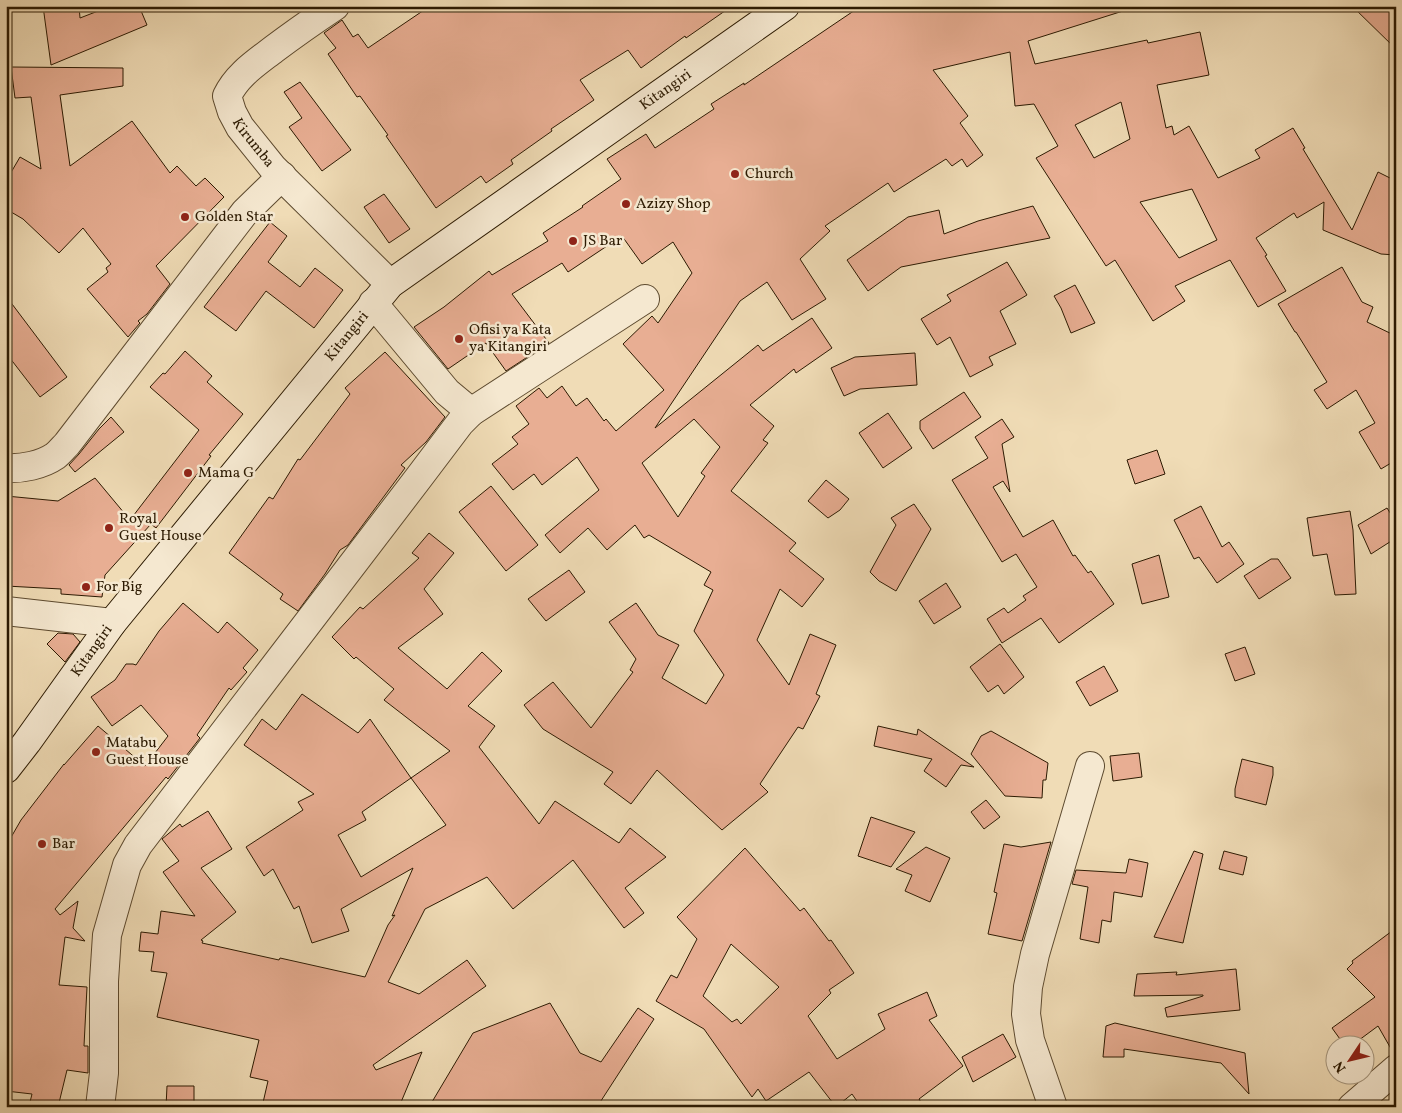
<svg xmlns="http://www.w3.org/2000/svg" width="1402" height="1113" font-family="Vollkorn,serif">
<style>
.building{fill:#e8ae93;stroke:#2c1a02;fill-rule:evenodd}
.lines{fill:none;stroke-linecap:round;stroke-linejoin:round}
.minor-casing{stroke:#5d4a2f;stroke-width:30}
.secondary-casing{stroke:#2c1a02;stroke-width:30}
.minor{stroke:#f5e8d0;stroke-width:28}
.secondary{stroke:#f5e8d0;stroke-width:28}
.poi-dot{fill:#8f2418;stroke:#f5e8d0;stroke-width:2}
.labels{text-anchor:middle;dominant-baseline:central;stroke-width:5;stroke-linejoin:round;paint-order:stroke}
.street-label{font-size:15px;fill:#2c1a02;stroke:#f5e8d0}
.poi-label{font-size:15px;fill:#2c1a02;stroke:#f5e8d0;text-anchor:start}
</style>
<rect width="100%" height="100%" fill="#f0dcb6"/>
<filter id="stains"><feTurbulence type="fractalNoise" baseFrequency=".004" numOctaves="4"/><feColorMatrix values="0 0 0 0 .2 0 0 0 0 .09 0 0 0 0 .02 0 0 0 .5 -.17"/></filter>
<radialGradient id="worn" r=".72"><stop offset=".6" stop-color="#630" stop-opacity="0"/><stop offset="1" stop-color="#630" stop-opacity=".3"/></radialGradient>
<path class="building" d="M43,6H79L80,18L111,6H139L147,25L51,65Z
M430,6H732L686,38L685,36L641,68L628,50L580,80L594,100L551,129L552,131L511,160L513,164L486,183L481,176L436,208L386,136L388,135L360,96L357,97L328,54L336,48L324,33L342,20L353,37L358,34L368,48Z
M861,6H1123V11L1028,41L1035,64L1147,40L1148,43L1200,32L1209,75L1157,85L1166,128L1172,126L1174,135L1189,126L1218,178L1260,158L1255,150L1293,128L1305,148L1303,149L1352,230L1378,172L1396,181V255L1381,254L1323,230L1324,202L1297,218L1294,213L1256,238L1267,255L1265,256L1286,291L1258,307L1230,260L1175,286L1185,301L1153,321L1115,260L1106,266L1036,158L1058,146L1034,104L1015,106L1010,52L933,70L968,116L960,123L983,155L967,167L962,159L952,166L946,159L894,192L888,183L825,226L830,231L800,259L826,299L792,320L767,282L740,301L655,428L758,345L763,351L812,318L832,348L796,373L794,369L750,405L774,426L763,440L768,443L731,491L796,543L789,551L824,579L802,607L780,589L757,640L789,685L810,634L836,645L816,694L820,696L803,729L798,727L760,784L768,792L722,830L657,770L631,804L604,784L613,772L543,729L524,705L553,682L591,728L633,672L630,670L636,659L609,622L636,603L658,635L679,645L662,678L706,704L724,675L694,631L713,590L704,585L711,572L649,535L644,538L635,525L607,550L588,528L560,553L545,535L599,490L577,457L542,485L534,474L513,490L492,464L518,444L512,437L529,424L516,406L539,388L547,398L562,386L576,406L587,398L604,421L606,419L616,431L664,390L623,344L652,316L658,323L692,273L673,242L642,264L622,236L568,272L562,263L512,294L549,343L506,371L486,343L448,369L414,327L444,307L489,271L492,275L548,241L543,233L583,207L582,206L621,179L607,159L646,134L655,148L714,109L711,104L744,83V85ZM1121,102L1130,139L1094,158L1075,125ZM1192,189L1217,240L1179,258L1140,202ZM694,419L720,447L701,473L705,476L678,517L642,463Z
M1352,6H1385L1396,17V49Z
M11,67L123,68V86L60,95L70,166L132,121L170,173L177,166L196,186L205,178L224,197L156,266L170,284L147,314L138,321L140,323L128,337L87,289L108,272L106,268L111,264L83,228L59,253L23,219L6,209V181L20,157L41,169L31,97L15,98Z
M300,82L351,150L322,171L289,127L302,118L284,92Z
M384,194L410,229L389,243L364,207Z
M1033,206L1050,238L901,267L868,291L847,260L908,217L939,210L944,234L978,221Z
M270,222L287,236L268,262L300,287L315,268L343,290L314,328L266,291L236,331L204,307Z
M1007,262L1027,295L1000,311L1016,344L989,357L993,365L970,377L950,337L937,345L921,319L951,301L947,295Z
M1342,267L1362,302L1373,307L1367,322L1396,336V460L1381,469L1359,432L1375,423L1356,390L1327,409L1314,390L1327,382L1296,332H1295L1278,304Z
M1075,285L1095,323L1071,333L1061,308L1054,296Z
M6,296L67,377L40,397L6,353Z
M185,351L212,376L207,382L243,414L209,455L211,456L156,528L151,524L105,575L102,597L61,594V589L6,586V496L58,501L95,478L130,520L199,430L150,387L163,373L165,374Z
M385,352L445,417L426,442L401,465L405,468L348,545L340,550L325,574L298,611L280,599L283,594L229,553L269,497L273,499L298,459L300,460L350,394L345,388Z
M915,353L917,385L860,389L844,396L831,368L855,357Z
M964,392L981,417L933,449L920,429V421Z
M888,413L912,448L883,468L859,433Z
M111,417L124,432L75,472L69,465L79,454L99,429Z
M1002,419L1014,437L1002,444L1010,492L1003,481L993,487L1023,537L1053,520L1073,556L1075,555L1088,573L1091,571L1114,604L1059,643L1041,618L1002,643L987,619L1004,608L1008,613L1026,600L1023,596L1037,587L1016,554L1002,562L952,480L988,458L975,437Z
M1157,450L1165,474L1135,484L1127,460Z
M826,480L849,499L840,510L828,518L808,501Z
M491,486L538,545L506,571L459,512Z
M914,504L931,529L896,591L879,581L870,572L896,525L891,518Z
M1201,506L1222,547L1229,542L1244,564L1217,583L1199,557L1194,559L1174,520Z
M1387,508L1396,522V538L1371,554L1358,525Z
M1350,511L1353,530L1356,594L1335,595L1327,554L1313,556L1307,518Z
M429,533L454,553L424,589L443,614L398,648L447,689L482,652L502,671L468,706L495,726L479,747L539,824L555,801L619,843L630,828L666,857L625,888L644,913L624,928L573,860L513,909L487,877L425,909L388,982L419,994L467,960L486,986L373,1065L376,1070L422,1052L399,1107H262L268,1081L250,1077L259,1040L157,1017L167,973L151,971L154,952L139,951L141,932L158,934L161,911L195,916L163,872L179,861L162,839L180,824L182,827L208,811L232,849L201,868L236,912L201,940L203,941L202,943L279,960L280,958L365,977L388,925L395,915L392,916L413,868L341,909L349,931L312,943L299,906L294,909L273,869L264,876L246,847L303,810L298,802L314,794L244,745L262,719L276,730L302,694L358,733L370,719L411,778L362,812L366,820L338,835L361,877L446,825L411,778L450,751L384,700L394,689L356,657L354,659L332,637L360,607L363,609L419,558L412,553Z
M1159,555L1169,597L1142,604L1132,564Z
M1271,559H1278L1291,578L1259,599L1244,576Z
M569,570L585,592L546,621L528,599Z
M946,583L961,607L934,624L919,601Z
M183,603L218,633L227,622L258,650L243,668L247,672L231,690L229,688L197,735L200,738L168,779L166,777L55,909L60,915L78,901L73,928L85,941L65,937L59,985L87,987L84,1046H88V1073L67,1070L58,1107L30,1102L32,1094L6,1091V846L21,820L64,764V765L98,726L145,766L168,736L141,705L112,726L91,697L115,680L126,664H133L136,665L159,631Z
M58,633L73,634L80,642L65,662L47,644Z
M1000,644L1024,677L1004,694L998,685L988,692L970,667Z
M1245,647L1255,674L1235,681L1225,654Z
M1104,666L1118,691L1090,706L1076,682Z
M878,726L917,735L918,729L974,767L961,765L946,787L924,771L932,759L874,746Z
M991,731L1048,763L1046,780H1043L1042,798L1005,796L971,754L981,736Z
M1139,753L1142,777L1113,781L1110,756Z
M1242,759L1273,767V775L1266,805L1235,797V789Z
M986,800L1000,817L984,829L971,812Z
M871,817L915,832L891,867L858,856Z
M1051,842L1022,941L988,934L997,893L994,892L1004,844L1021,847Z
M926,847L950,858L930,902L905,891L912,875L896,869Z
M745,848L800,911L804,908L829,941L831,940L854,973L829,990L831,993L808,1016L837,1059L885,1029L878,1014L927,992L937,1016L929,1020L963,1066L919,1099L924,1107H861L852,1094L836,1107L809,1072L766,1101L758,1089L752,1097L704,1029L656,1001L671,975L677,978L697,939L677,917ZM731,944L779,987L741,1024L737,1019L732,1022L703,996Z
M1194,851L1203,854L1183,943L1154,937Z
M1224,851L1247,857L1243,875L1219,869Z
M1129,859L1148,863L1142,897L1114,892L1111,922L1102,920L1099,943L1080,939L1088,887L1072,884L1076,870L1126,873Z
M1396,928V1054H1394L1378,1026L1351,1046H1345L1332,1028L1375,997L1347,969L1353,963L1352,961Z
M1236,969L1240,1010L1167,1017L1165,1008L1203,996V995L1134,996L1137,974L1177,972L1176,975Z
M550,1003L580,1053L601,1062L638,1008L654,1019L597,1107H429L473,1033Z
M1115,1023L1245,1053L1249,1094L1221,1063L1124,1049V1057H1103L1106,1026Z
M1003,1034L1016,1057L973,1082L962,1057Z
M167,1086H194V1107H166Z"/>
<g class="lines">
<defs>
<g id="minor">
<path id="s1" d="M335,6C314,20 294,34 274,49C256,63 237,75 227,96L232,112L240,127L273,168L390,284"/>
<path d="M373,303L447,392L471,412"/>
<path d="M6,468C22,469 42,465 55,456C59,453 63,448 67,444L245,212L282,176"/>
<path d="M6,611L112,623"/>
<path d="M100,1107L104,1073V981L107,935L127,865L138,845L420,476L460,423L471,412L645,299"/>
<path d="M1053,1107L1030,1040L1026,1014L1028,987L1035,954L1090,766"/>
<path d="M1352,1107L1396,1069"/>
</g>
<g id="secondary">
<path id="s2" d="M6,769L27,742L112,623L390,284L785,6"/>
</g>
</defs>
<use href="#minor" class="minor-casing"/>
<use href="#secondary" class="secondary-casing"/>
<use href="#minor" class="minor"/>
<use href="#secondary" class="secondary"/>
</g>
<g class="poi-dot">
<circle cx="735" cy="174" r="5"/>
<circle cx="626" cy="204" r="5"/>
<circle cx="185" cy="217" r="5"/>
<circle cx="573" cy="241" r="5"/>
<circle cx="459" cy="339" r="5"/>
<circle cx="188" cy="473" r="5"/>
<circle cx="109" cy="528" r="5"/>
<circle cx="86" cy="587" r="5"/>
<circle cx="96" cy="752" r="5"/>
<circle cx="42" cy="844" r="5"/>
</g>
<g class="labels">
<g class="street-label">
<text stroke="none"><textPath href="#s2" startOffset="956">Kitangiri</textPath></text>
<text stroke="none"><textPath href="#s1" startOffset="196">Kirumba</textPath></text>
<text stroke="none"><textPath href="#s2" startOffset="551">Kitangiri</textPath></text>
<text stroke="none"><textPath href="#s2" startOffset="146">Kitangiri</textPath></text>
</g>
<g class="poi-label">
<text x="745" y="174">Church</text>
<text x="636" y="204">Azizy Shop</text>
<text x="195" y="217">Golden Star</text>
<text x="583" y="241">JS Bar</text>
<text x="469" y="330">Ofisi ya Kata<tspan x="469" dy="17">ya Kitangiri</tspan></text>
<text x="198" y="473">Mama G</text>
<text x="119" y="519">Royal<tspan x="119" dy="17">Guest House</tspan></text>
<text x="96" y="587">For Big</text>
<text x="106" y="743">Matabu<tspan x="106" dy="17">Guest House</tspan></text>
<text x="52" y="844">Bar</text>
</g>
</g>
<rect width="1402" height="1113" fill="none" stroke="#f0dcb6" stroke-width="25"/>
<rect x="8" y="8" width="1387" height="1098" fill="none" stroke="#2c1a02" stroke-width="2.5"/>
<rect x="12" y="12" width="1377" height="1088" fill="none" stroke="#2c1a02"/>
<g transform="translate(1350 1060) rotate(235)"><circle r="24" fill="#f5e8d0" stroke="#a5967e"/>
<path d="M0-4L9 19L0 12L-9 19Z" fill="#8f2418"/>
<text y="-8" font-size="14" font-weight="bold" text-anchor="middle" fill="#2c1a02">N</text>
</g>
<rect width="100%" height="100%" filter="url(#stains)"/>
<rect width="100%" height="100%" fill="url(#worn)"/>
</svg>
